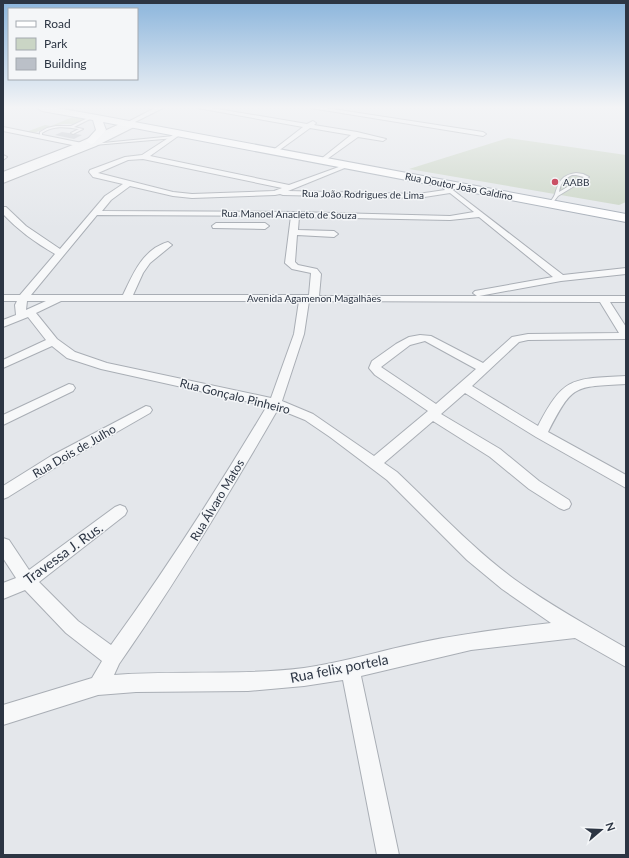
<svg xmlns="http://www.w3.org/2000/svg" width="629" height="858" font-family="Lato,sans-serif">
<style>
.green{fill:#cad5c5}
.building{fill:#bbc0c8}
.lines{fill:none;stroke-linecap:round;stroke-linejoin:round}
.service-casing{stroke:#a9aeb5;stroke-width:2}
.minor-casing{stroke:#a9aeb5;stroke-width:2}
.tertiary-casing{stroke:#a9aeb5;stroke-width:2}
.primary-casing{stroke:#a4acb6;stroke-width:2}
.service{fill:#f7f8f9;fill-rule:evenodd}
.minor{fill:#f7f8f9;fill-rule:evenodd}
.tertiary{fill:#f7f8f9;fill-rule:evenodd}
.primary{fill:#fff;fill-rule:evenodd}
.poi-dot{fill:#ca5065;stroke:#f4f6f8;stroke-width:1.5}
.labels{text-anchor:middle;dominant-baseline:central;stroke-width:3;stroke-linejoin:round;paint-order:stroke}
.far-poi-label{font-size:10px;fill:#2c3543;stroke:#f4f6f8;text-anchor:start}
.far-street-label{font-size:10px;fill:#2c3543;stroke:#f4f6f8}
.street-label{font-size:12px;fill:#2c3543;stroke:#f4f6f8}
.near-street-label{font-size:14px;fill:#2c3543;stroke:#f4f6f8}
</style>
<rect width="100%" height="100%" fill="#e4e7eb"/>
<path class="green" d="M75,116L86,119L73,124H64L51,126L34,133L26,132L45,125L51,126Z
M508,138L626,155V202L619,205L409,169Z"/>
<path class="building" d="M62,132L82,135L74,139L55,135Z"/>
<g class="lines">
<defs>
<path id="service" d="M92,116L94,117L74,127L83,129L73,134L71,133L79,129C66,127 54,125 42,133V138L40,137V132L47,128L56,126H71Z
M174,136L175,138L94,145L93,144Z
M576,173L583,174L589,177L558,196L551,205H549L548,204C551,201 554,197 555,194C559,181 562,175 576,173ZM572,175H576L584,177L559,192C560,184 564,179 572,175Z"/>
<path id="minor" d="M155,108H163L129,125L124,124Z
M198,108H212L307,124L313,121L316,123L314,125L357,132L386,139L383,141L358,137L323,162L320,160L321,159L351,135L310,128L274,154L271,152L272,151L303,127Z
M311,108H326L483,132L486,134L483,136Z
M3,127L87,144L90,146L87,148L3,131Z
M176,133L181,134L150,156L289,185L347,164L352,165L288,191L418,194L445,190L441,186L445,184L563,275L626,268V274L561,281L479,296H626V302H610L626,327V339L528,340L519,342L472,386L538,426C564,376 572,379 626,376V384C573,387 573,384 548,432L626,475V488L536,437L465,393L441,414L500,449L539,481L569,500L571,504L569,508L564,510L559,508L529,489L490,457L433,421L384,463L397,472C435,508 472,548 514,579C550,605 588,626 626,648V667L575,638L471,650L361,676L399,855H377L343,680L304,686L248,691L136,692L98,695L3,725V705L92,678L102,661L66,633L25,590L3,599V583L16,578L3,558V538L9,540L29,570L115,507L120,505L125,507L127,511L125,515L39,582L78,621L111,645C167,568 218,488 267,406L101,369L67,358L52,346L3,368V360L46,340L28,317L3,327V320L16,315L15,305L17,301H3V295H20L55,254C36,243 18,230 3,214V207H6L26,226L60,249L105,196L123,184L93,177L89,172L90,170L125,157L142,155ZM143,159L282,188L274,191L192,194L173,192L98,173L128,160ZM130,186L173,196L192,198L275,195L280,194L283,195L418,198L450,193L474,212L450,216L295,212L102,211L111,200ZM97,215L291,216L285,263L292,269L311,273L309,295H133L143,273L150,263L172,245L168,242C143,249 133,274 123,295H31ZM299,217L450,220L479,217L553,277L475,291L473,293L477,296H319L321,274L317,269L298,265L295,262L297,235L334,237L338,234L334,231L298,230ZM27,301H46L26,310ZM61,301H299L294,334L271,398L107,363L75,352L57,339L36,313ZM309,301L600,302L619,333L528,334L512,337L483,363L431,336L420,335L409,337L396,344L372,361L369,368L375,375L428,411L374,456L313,414L282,401L304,334ZM425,341L476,369L436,404L381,367L410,345ZM278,409L305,420L330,437L387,480L467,560L502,589L551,623C508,628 465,633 423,642C383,650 345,662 304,668C241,676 177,670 114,675L119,664C176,582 228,496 278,409Z
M3,155L7,157L3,160Z
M216,223H265L269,226L265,229L213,228L212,226Z
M69,384L73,385L75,388L73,391L3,425V415Z
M146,406L150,407L152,410L150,413L61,464L8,497L3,499V486L51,456Z"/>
<path id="tertiary" d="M124,122H130L134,127L96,146L3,183V172L78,143Z"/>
<path id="primary" d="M38,108H57L97,115L626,214V222L103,122L106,130L94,143L91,144L86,141L96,130L93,120L42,111Z"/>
</defs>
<use href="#service" class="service-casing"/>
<use href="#minor" class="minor-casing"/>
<use href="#tertiary" class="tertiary-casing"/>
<use href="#primary" class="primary-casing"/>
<use href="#service" class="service"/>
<use href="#minor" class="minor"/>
<use href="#tertiary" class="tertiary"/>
<use href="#primary" class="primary"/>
</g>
<linearGradient id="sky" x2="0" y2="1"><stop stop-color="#8bb5dc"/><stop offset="0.47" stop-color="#f3f4f6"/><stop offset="1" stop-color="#f3f4f6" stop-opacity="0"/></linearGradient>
<rect width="629" height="228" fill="url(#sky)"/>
<circle class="poi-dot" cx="555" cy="182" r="4"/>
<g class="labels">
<g class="far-poi-label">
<text x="563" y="182">AABB</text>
</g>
<g class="far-street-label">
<text transform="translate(459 186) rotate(11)">Rua Doutor João Galdino</text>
<text transform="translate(363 194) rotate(1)">Rua João Rodrigues de Lima</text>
<text transform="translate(289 214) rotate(1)">Rua Manoel Anacleto de Souza</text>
<text x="314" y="298">Avenida Agamenon Magalhães</text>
</g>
<g class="street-label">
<text transform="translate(235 396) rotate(14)">Rua Gonçalo Pinheiro</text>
<text transform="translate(74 451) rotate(-30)">Rua Dois de Julho</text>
<text transform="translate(217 500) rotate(-59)">Rua Álvaro Matos</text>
</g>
<g class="near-street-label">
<text transform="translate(63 553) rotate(-36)">Travessa J. Rus.</text>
<text transform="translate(339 668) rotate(-11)">Rua felix portela</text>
</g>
</g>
<rect width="629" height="858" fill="none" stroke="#2c3543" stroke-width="8"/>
<rect x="8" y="8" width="130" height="72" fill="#f4f6f8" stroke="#a4a9b0"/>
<rect x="16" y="21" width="20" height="6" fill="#ffffff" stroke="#a4a9b0"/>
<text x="44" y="28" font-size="12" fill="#2c3543">Road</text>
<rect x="16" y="38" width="20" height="12" fill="#cad5c5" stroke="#a4a9b0"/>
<text x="44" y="48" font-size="12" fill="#2c3543">Park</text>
<rect x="16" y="58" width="20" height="12" fill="#bbc0c8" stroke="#a4a9b0"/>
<text x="44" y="68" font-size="12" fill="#2c3543">Building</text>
<g transform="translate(601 830) rotate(71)" stroke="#f4f6f8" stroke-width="3" paint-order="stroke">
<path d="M0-3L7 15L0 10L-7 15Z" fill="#2c3543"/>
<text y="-6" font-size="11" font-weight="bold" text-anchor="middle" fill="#2c3543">N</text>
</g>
</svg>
